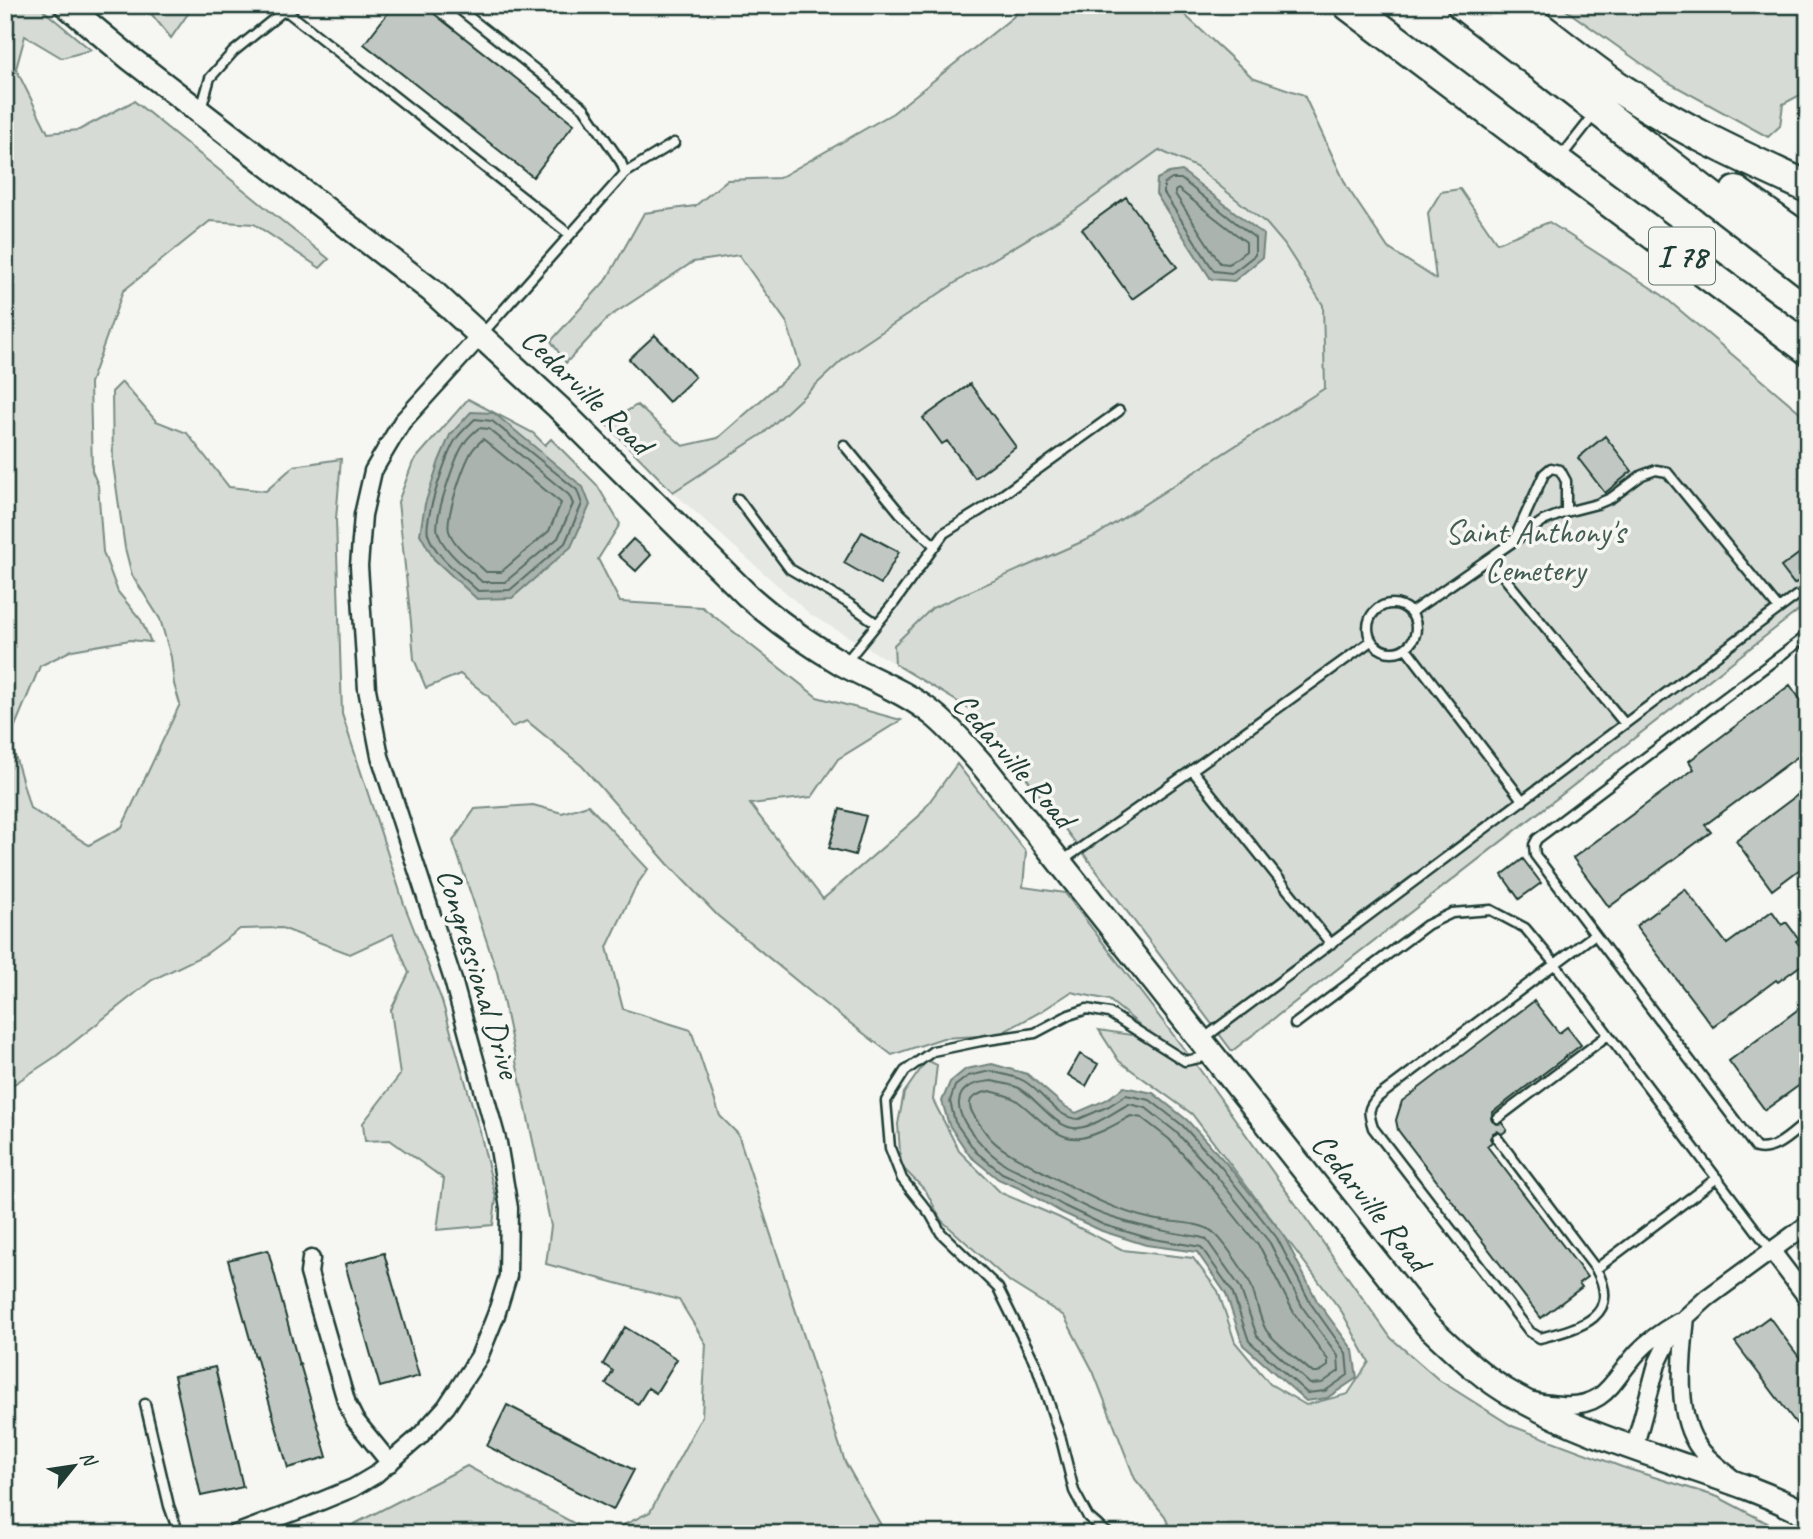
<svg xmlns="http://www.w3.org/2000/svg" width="1813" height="1539" font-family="Caveat,sans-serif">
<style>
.built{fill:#e6e8e4}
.green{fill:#d6dbd6;stroke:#7a8c85;stroke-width:2}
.water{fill:#aab3ae;stroke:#72847d;stroke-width:2}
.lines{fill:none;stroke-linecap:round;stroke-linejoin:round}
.shore{stroke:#576c65;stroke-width:2}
.building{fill:#c1c8c3;stroke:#1f3d34;stroke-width:2}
.service-casing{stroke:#1f3d34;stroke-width:13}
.minor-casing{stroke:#1f3d34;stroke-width:21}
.secondary-casing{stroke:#1f3d34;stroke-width:28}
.motorway-casing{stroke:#1f3d34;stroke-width:35}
.service{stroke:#f6f6f2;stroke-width:8}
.minor{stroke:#f6f6f2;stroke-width:16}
.secondary{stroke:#f6f6f2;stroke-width:23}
.motorway{stroke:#f6f6f2;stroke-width:30}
.labels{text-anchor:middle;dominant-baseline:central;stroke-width:7;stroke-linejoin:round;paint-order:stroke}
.shield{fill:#f6f6f2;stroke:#60746d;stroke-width:2}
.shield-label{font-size:32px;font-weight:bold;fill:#1f3d34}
.street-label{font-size:33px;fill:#1f3d34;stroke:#f6f6f2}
.park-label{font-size:33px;fill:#445d54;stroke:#f6f6f2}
</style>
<rect width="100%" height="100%" fill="#f6f6f2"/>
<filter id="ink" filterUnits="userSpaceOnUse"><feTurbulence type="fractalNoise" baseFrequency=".0143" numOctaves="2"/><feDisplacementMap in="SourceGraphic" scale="14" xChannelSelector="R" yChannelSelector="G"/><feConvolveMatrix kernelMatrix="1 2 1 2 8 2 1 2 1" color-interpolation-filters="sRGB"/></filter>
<g filter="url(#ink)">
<path class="built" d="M1159,150L1196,167L1267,224L1284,244L1323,305L1325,388L1095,536L932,608L894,645L895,664L811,615L673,492L764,433L850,353L967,275L1074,211Z"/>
<path class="green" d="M5,5H37L91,50L62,58L25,36L16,69L48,133L79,130L134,101L329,259L320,268L254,224L210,221L123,291L90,383L92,471L98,485L103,552L118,592L141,620L151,642L130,640L72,650L40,666L10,738L30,808L89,845L122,827L180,704L174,684L171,657L160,619L132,575L125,548L113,464L112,392L122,382L156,421L187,433L229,487L266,491L294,466L341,459L336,519L342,714L404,904L442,1001L480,1132L496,1199L493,1225L437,1230L444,1179L390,1140L365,1141L363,1123L400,1075L391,1010L409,973L393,934L350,954L282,928L240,929L206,954L152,980L55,1057L5,1090Z
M144,5H194L171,38Z
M1024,5H1174L1252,77L1304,95L1347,187L1388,248L1436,279L1428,213L1441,192L1460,189L1497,243L1549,222L1662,295L1808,419V603L1232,1051L992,732L968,708L895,664L894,645L932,608L1095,536L1325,388L1323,305L1284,244L1267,224L1196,167L1159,150L1074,211L967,275L850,353L764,433L673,492L606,424L637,405L683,446L718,438L800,366L787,323L739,255L693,262L609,317L566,363L551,341L607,279L644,213L695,206L727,180L779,178L893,113L1013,17Z
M1559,5H1808V91L1783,104L1780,126L1768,137L1666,81Z
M468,399L533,433L545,445L551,439L597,485L620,524L598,559L620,602L702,607L817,697L901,720L838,759L812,797L750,804L823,899L919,816L957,764L1026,852L1023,887L1065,893L1200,1070L1391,1338L1439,1380L1512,1426L1622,1467L1718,1497L1788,1534H1172L1165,1516L1135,1479L1093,1371L1064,1316L1010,1282L941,1220L926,1191L901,1166L898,1124L904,1093L927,1060L937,1065L933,1100L959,1151L1001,1193L1058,1217L1123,1250L1193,1258L1218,1291L1235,1342L1270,1384L1306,1405L1348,1394L1369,1362L1342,1312L1192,1114L1119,1061L1099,1030L1131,1035L1140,1025L1109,1000L1071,992L1042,1011L998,1035L943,1038L892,1055L825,1004L718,916L668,864L582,766L527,721L512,727L488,696L460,674L426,688L414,659L411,622L398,502L413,462Z
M533,805L562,813L588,805L648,869L636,886L607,947L623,1009L691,1030L720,1116L738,1134L845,1462L886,1534H606L650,1512L702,1416L706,1344L679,1300L546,1264L551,1226L497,972L453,841L475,809Z
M467,1466L594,1534H335Z"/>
<path class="water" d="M1182,171L1264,235L1262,258L1234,281L1211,279L1156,194L1157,179L1169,173Z
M471,412L494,413L583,487L590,505L571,547L512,598L477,599L434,559L420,534L425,504L439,461L450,435Z
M992,1064L1027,1074L1063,1105L1076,1113L1106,1100L1124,1087L1153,1093L1187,1120L1226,1163L1283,1234L1317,1301L1353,1350L1357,1378L1327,1398L1306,1401L1243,1345L1226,1294L1197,1252L1146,1245L1102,1231L1061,1212L1021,1189L998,1179L970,1156L949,1125L942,1101L950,1082L966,1069Z"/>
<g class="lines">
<path class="shore" d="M1172,179H1181L1255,238V255L1232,273L1214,271L1164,193V184Z
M1178,189L1246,242V251L1229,264L1220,263L1175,194V191Z
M475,419L492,421L577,490L582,504L565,543L510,590L478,591C462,576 434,555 428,534C424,519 447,453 456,439C461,432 469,425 475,419Z
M479,428L489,429L569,495L573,504L558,538L505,582H482C467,568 445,553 438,533C433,520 455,457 464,444C467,438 474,432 479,428Z
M483,439L561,503L549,531L501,572H486C474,560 454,547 449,531C445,518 464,464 472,451C475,446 479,443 483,439Z
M991,1071C1001,1074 1015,1076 1024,1081C1042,1091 1057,1119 1079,1119L1109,1106L1126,1095L1150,1100L1182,1125L1221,1167L1277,1238L1311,1304L1346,1353L1348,1375L1325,1391L1307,1393L1249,1341L1232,1291L1201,1247L1148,1238L1104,1225L1064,1206L1024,1183L1002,1173L976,1152L955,1122L950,1101L955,1086L968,1076Z
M992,1081C1000,1083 1011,1084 1019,1088C1036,1097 1057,1131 1078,1128C1096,1126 1113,1112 1129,1104L1146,1108L1176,1132L1214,1173L1270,1243L1303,1308L1338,1356L1339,1371L1322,1383L1310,1384L1257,1336L1240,1287L1206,1239L1199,1237C1169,1232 1140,1227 1110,1217C1082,1208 1056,1190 1030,1176C1022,1172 1013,1169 1005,1164C989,1154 957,1123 959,1102C960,1085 979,1082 992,1081Z
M990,1091C998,1093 1009,1095 1016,1100C1034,1112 1056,1142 1081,1138C1098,1135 1116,1124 1131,1116L1142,1118L1169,1139L1206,1180L1261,1249L1294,1313L1328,1360V1366L1318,1373H1313C1302,1363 1273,1341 1266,1330C1259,1318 1256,1298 1251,1285C1246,1274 1223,1240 1214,1233C1201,1221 1170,1223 1152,1219C1110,1210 1074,1188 1036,1168C1020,1158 1006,1154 992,1140C986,1134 981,1126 976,1119C963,1100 972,1095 990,1091Z"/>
</g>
<path class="building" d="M394,5H423L574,124L533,177L364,44Z
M1126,197L1177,267L1132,299L1082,229Z
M655,335L695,377L669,402L629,359Z
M970,384L1016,447L975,478L947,441L942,444L923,418Z
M1605,436L1632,471L1605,493L1578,458Z
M862,532L899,552L881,584L844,563Z
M633,539L651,555L636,571L618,555Z
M1808,547V574L1794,584L1781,567Z
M1790,685L1808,710V749L1705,825L1711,832L1609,907L1573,858L1694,769L1689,761Z
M1808,787V863L1772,890L1736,841Z
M840,809L866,816L855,855L829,848Z
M1523,859L1541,883L1519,899L1502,875Z
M1685,889L1727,944L1772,911L1782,925L1786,922L1799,939L1796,941L1808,956V960L1778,982L1776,980L1713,1027L1636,926Z
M1534,1001L1559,1033L1567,1027L1581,1045L1493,1112L1491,1118L1492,1121L1496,1124L1502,1123L1507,1130L1502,1134L1497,1131L1493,1133L1490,1138L1492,1142L1487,1146L1587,1277L1579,1283L1582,1287L1541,1318L1398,1130L1396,1120L1402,1101Z
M1808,1002V1079L1765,1110L1729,1061Z
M1080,1054L1098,1064L1086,1086L1068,1075Z
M268,1250L299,1365L300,1364L327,1457L288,1468L256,1356L255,1357L228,1260Z
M384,1253L419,1376L380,1387L345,1264Z
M1769,1317L1808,1369V1419L1798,1426L1735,1342Z
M625,1327L677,1359L656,1393L648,1388L638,1404L606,1384L613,1371L603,1364Z
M215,1367L243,1487L201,1496L174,1376Z
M507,1405L634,1470L613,1510L487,1446Z"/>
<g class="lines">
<defs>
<path id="service" d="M454,5L584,108L621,162L625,173L482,334
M285,10L569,234
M201,109L210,78L233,52L291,5
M1561,157L1594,115
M625,173L674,143
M844,445L900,513L935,546
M738,499L790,569L848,603L876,623
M1514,540L1544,474L1551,468L1560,470L1566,481V512
M1489,559L1625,724
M1368 628a24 24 0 1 1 48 0a24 24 0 1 1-48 0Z
M1410,613L1543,521L1566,512L1597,504L1611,498L1642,475L1656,470L1667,472L1779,609
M1808,635L1537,839L1534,845L1535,855L1756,1148C1775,1153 1793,1132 1808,1121
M1406,648L1523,801
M846,662L894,603L944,533L984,508L1119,411
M1192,770L1331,944
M1062,861L1192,770L1371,641
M1594,935L1555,964L1771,1250
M1295,1024L1427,925L1452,913L1491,910L1525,928L1555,964L1378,1097C1367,1109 1368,1112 1373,1128L1530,1332L1540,1338C1578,1328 1623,1318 1596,1269L1497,1138
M1203,1039L1796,596
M1498,1118L1608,1035
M1596,1269L1717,1178
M145,1404L169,1506L179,1534
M1109,1534L1103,1530L1088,1517L1074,1491L1061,1439L1037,1367L998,1288L941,1233L931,1215L902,1179L890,1148L886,1101L905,1071L933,1051L981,1041L1035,1033L1069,1015L1087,1009L1109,1013L1185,1061L1209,1056"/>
<path id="minor" d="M1771,1250L1808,1299
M311,1259L309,1273L347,1404L355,1420L390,1463
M1686,1317C1682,1357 1674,1415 1700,1449C1708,1460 1722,1469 1732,1478
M1534,1401C1543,1404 1552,1404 1561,1405C1607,1408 1612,1380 1638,1352C1649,1340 1664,1330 1678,1322
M1634,1449L1657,1364L1670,1337L1686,1317L1707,1298L1808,1224
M235,1534L302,1509L353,1488L375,1475L419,1437L446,1407L479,1357L496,1315L508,1276L509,1208L498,1143L453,980L380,756L367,689L359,566L363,515L373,471L402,422L481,335"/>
<path id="secondary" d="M66,5L131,59L432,291L558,407L747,595C777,622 809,644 843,664C873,680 906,692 933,714C952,729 968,749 985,768L1427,1325C1452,1348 1483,1379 1513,1395C1566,1426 1626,1446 1685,1466C1727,1480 1769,1494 1808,1515"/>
<path id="motorway" d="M1349,5L1557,162L1808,349
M1463,5L1808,272
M1510,5C1547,33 1584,64 1622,90C1681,129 1744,158 1808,187
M1736,192L1808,243"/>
</defs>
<use href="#service" class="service-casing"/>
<use href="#minor" class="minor-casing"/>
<use href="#secondary" class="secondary-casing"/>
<use href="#motorway" class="motorway-casing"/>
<use href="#service" class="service"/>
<use href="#minor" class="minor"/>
<use href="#secondary" class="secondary"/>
<use href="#motorway" class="motorway"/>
</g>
</g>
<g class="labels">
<rect class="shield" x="1649" y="227.5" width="66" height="57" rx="5"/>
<g class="shield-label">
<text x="1682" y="256">I 78</text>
</g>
<g class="street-label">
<text transform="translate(587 391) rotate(44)">Cedarville Road</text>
<text transform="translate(1014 760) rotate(49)">Cedarville Road</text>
<text transform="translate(479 973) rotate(73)">Congressional Drive</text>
<text transform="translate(1371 1202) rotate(51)">Cedarville Road</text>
</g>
<g class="park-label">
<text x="1535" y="532">Saint Anthony's<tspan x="1535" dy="38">Cemetery</tspan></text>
</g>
</g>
<rect width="1813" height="1539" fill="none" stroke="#f6f6f2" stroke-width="28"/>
<rect x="14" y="14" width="1785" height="1511" fill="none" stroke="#1f3d34" stroke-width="2.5" filter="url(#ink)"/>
<g transform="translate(74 1466) rotate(60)" stroke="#f6f6f2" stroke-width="5" paint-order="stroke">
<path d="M0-5L12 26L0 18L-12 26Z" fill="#1f3d34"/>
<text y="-10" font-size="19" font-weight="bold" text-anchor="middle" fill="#1f3d34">N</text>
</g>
</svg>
